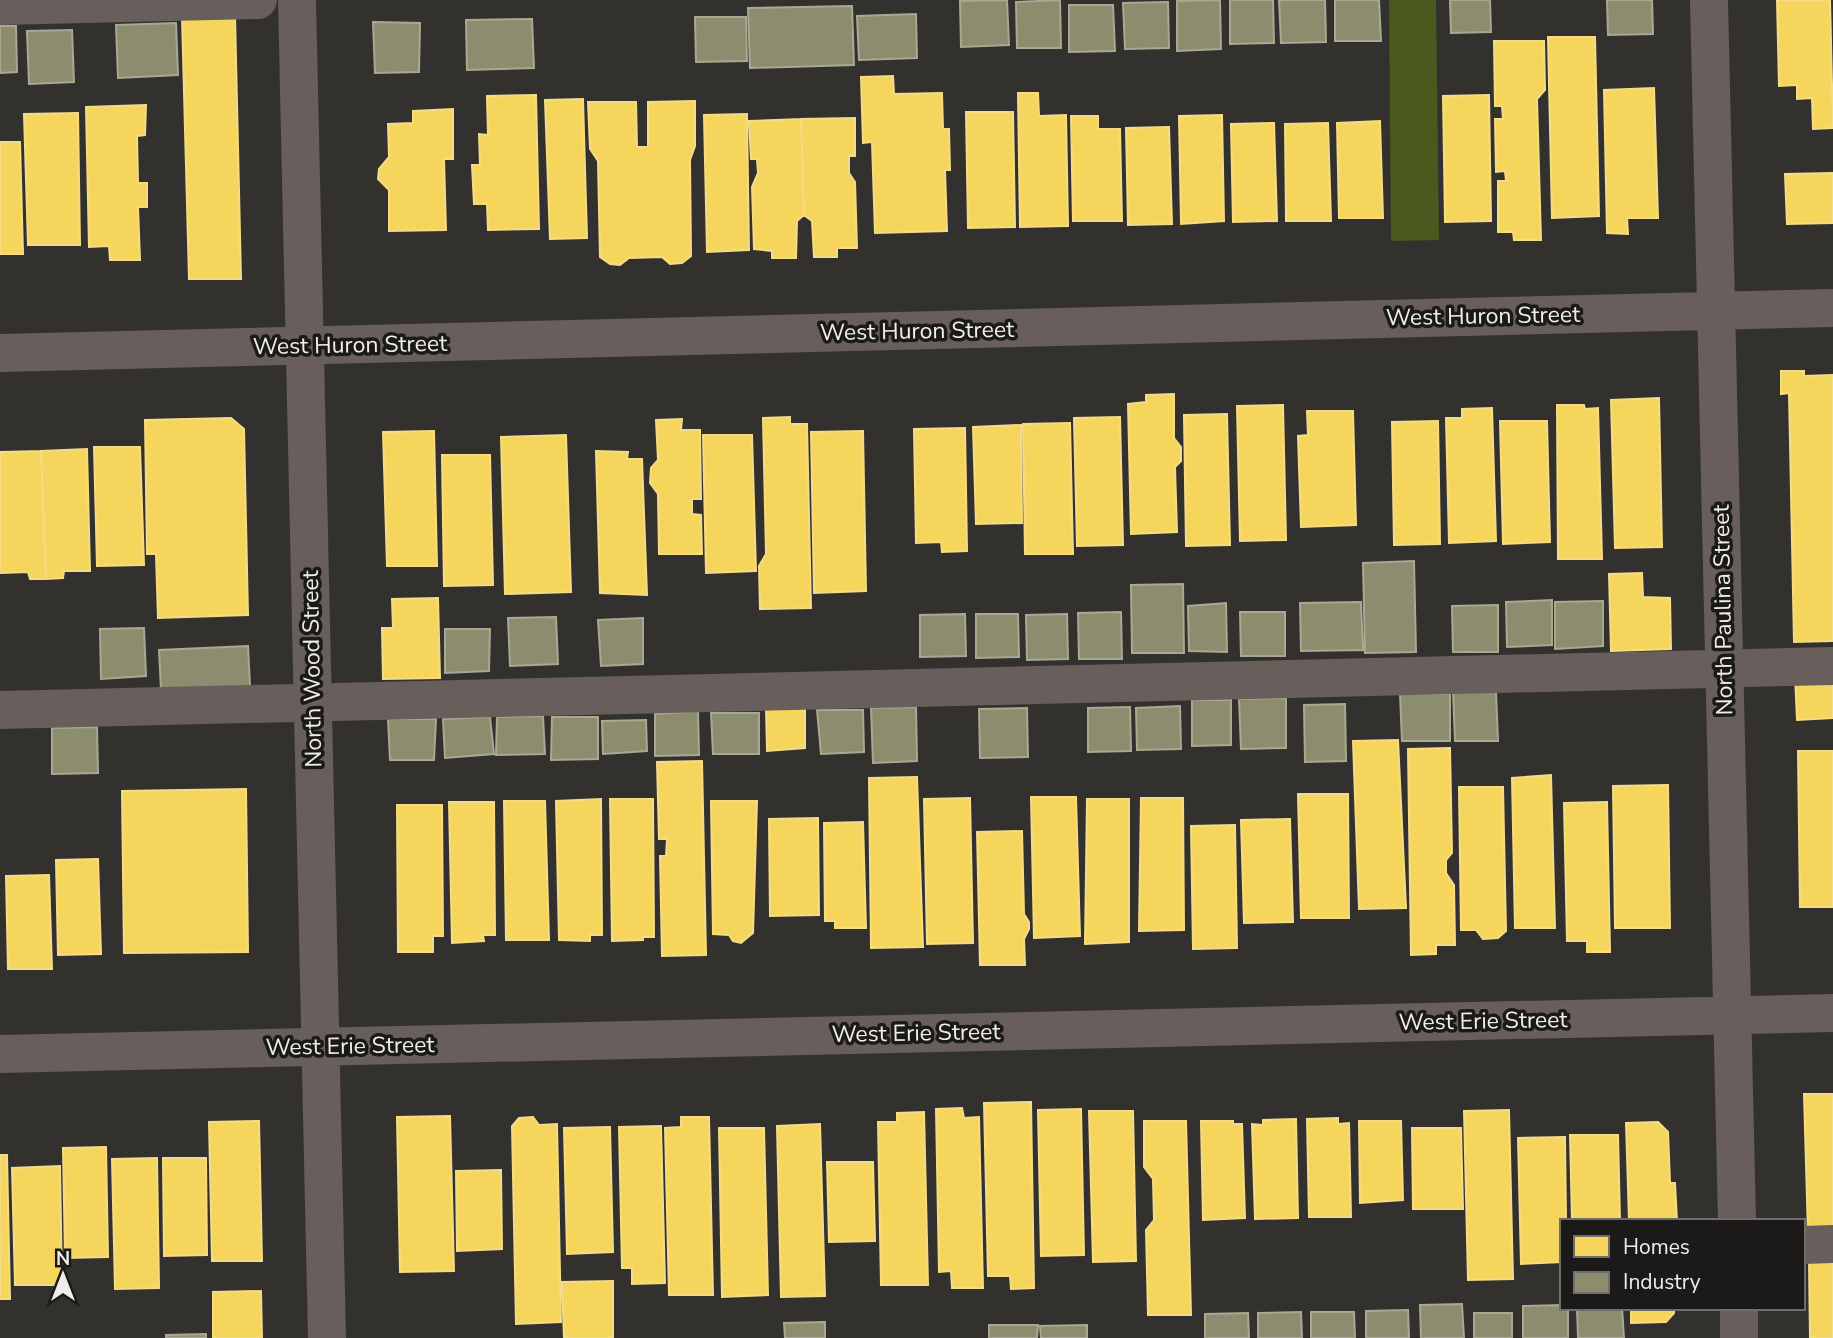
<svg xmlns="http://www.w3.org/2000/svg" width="1833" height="1338" font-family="'Nunito Sans',sans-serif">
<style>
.green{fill:#4a591d}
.homes{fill:#f6d55c;stroke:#f4dc87;stroke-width:2}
.industry{fill:#8c8c6e;stroke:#a9a993;stroke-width:2}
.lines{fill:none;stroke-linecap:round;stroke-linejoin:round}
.minor{stroke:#685e5b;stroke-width:38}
.labels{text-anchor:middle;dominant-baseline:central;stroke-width:7;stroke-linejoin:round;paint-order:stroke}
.street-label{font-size:23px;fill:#eeedea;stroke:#1b1a18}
</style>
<rect width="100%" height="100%" fill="#33312e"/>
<path class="green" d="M1389,0H1436L1439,240L1391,241Z"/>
<path class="homes" d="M1777,0H1830L1833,128L1813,129L1812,98L1797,99V85L1779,86Z
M235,15L241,279H189L182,17Z
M1548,37H1595L1599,216L1552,218Z
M1494,41H1544L1545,90L1537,99L1541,240H1514L1513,232H1498V181H1506L1505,171L1496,172L1495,119H1503L1502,106H1495Z
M893,76L894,94L942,93L943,129H949L950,170H945L947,231L875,233L872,142L863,143L861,77Z
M1654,88L1658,218H1627L1628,234L1607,233L1604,90Z
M1018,93H1038L1039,116L1066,115L1068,226L1020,227Z
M536,95L539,229L488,230L487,204H474L472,165H480L479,134L488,135L487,96Z
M1489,95L1491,221L1445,222L1443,96Z
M583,99L587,238L550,239L545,100Z
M695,101V146L690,160L691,256L682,263L670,264L662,257L629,258L620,265L610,264L600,257L598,161L590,149L588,102H636L637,147H648V102Z
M146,105L145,135L137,136L138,183H147V207H138L140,260H110L109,246L89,247L86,107Z
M453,109V159H444L446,230L389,231V190L378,179L379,169L389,157L388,124L413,123V111Z
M966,112H1013L1015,227L968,228Z
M78,113L80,245H28L24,114Z
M747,114L749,250L707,252L704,115Z
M1222,115L1224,221L1181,224L1179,116Z
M1071,116H1098V129H1120L1122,221H1073Z
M855,118V156H849V173L855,182L857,248H837V257H814L812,221L804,215L801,119Z
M801,119L804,215L797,221L796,258H772V251L754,249L752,187L758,173L757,159H751L749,121Z
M1380,121L1383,218H1339L1337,123Z
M1274,123L1277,221L1233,222L1231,124Z
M1328,123L1331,221H1286L1285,124Z
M1169,127L1172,224L1128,225L1126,128Z
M0,142H20L23,254H0Z
M1833,173V223L1787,224L1785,174Z
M1781,371H1804V376L1833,375V641L1794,642L1789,393L1781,394Z
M1174,394V438L1181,447V461L1175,467L1177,532L1131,534L1128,404L1146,402V395Z
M1659,398L1662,547L1615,548L1611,400Z
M1283,405L1286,540L1240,541L1237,406Z
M1557,405H1584L1585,409L1598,408L1602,559H1558Z
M1492,408L1496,541L1449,543L1446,418H1462V409Z
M1307,411H1353L1356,525L1301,527L1298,436L1308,435Z
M1227,414L1230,545L1186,546L1184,415Z
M790,417V424H807L811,608L760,609L759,566L766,554L763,418Z
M1120,417L1123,545L1077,546L1074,418Z
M231,418L244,429L248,615L158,618L156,554H147L145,420Z
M682,419L681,430H700L701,499H692V514L701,515L702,554H659L658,494L650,483L651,468L658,460L656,420Z
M1438,421L1440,544L1394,545L1392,422Z
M1500,421H1547L1550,542L1503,544Z
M1070,423L1073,554H1025L1023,424Z
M1021,425L1022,523L976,524L973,427Z
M965,428L967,551L942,552L941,542L916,543L914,429Z
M434,431L437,566H387L383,432Z
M863,431L866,591L814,593L811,432Z
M566,435L571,592L505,594L501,437Z
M703,435H752L756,571L706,573Z
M94,447H140L144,565L97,566Z
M87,449L90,571H64L63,578L46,579L41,451Z
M41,451L46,579H30L28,572L0,573V452Z
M596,451L628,452L627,459H642L647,595L600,593Z
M442,455H490L493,585L444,586Z
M1642,573L1643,597L1670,598L1671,649L1611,651L1609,574Z
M438,598L440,678L383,679L382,628H393L392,599Z
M1795,676H1833V718L1797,720Z
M805,706V748L767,751L766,707Z
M1398,740L1406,908L1359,909L1353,741Z
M1450,748L1452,853L1446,860V873L1454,885L1455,945H1436V954L1411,955L1408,749Z
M1798,751H1833V907H1800Z
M702,761L706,955L662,956L660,856H666L667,839H659L657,762Z
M1551,775L1555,928H1515L1512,778Z
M917,777L923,947L871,948L869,778Z
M1668,785L1670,928H1615L1613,786Z
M1459,787H1503L1506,931L1498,938L1483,939L1476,930H1461Z
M246,789L248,952L124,953L122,791Z
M1298,794H1348L1349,918H1301Z
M1031,797H1076L1080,936L1034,938Z
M970,798L973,943L927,944L924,799Z
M1141,798H1183L1184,930L1139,931Z
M601,799L602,935H590V941L559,940L556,801Z
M610,799H653L654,937H643V940L612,941Z
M1087,799H1129V942L1085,944Z
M504,801H545L549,940H506Z
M711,801H757L753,933L741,943L733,941L729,935L713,934Z
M449,802H494L495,935H483L484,941L452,943Z
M1607,802L1610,952H1587V941H1567L1564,803Z
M397,805H442L443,936H433V952H398Z
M818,818L819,915L770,916L769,819Z
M1290,819L1293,922L1244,923L1241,820Z
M863,822L866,928H835V921H825L824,823Z
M1235,825L1237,948L1193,949L1191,826Z
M1022,831L1024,914L1029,922V929L1024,939L1025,965H980L977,832Z
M98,859L101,954L58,955L56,860Z
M49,875L52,969H8L6,876Z
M1804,1094H1833V1233L1808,1234Z
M1031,1102L1034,1288L1011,1289L1010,1276H988L984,1103Z
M962,1108L964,1118L979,1117L983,1288H952L951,1271L939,1272L936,1109Z
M1081,1109L1084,1255L1041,1256L1038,1110Z
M1509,1110L1513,1279L1468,1280L1464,1111Z
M1089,1111H1133L1136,1261L1093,1262Z
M924,1112L928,1285H881L878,1122H897V1113Z
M450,1116L454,1271L400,1272L397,1117Z
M533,1117L539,1125L557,1124L561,1322L516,1324L512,1126L519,1118Z
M681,1117H709L713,1295H669L665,1128L681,1127Z
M1338,1118V1124L1349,1123L1351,1217H1309L1307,1119Z
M1296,1119L1298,1218L1255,1219L1252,1124L1263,1125V1120Z
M259,1121L262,1261H212L209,1122Z
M1144,1121H1186L1191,1315H1148L1146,1230L1154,1220L1153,1179L1144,1167Z
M1201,1121H1233V1124H1242L1245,1218L1203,1220Z
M1359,1121H1401L1403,1200L1360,1203Z
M1658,1122L1668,1132L1670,1183H1675L1677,1221H1629L1626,1123Z
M820,1124L825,1296L781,1297L777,1126Z
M661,1126L665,1283L632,1284V1268H622L619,1127Z
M610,1127L613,1252L567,1254L564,1128Z
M719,1128H764L768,1295L722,1297Z
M1412,1128H1461L1463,1209H1413Z
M1570,1135H1618L1620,1221H1572Z
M1565,1137L1566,1221H1562V1262L1521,1264L1518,1138Z
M106,1147L108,1257L65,1258L63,1148Z
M0,1155H7L10,1299H0Z
M157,1158L159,1288L115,1289L112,1159Z
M163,1158H206L207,1255L164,1256Z
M827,1162H873L875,1241L829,1242Z
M60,1166L62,1285H15L12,1168Z
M501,1170L502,1249L457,1251L456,1171Z
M1833,1260V1338H1810L1809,1261Z
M613,1281V1338H564L562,1282Z
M261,1291L262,1338H213V1292Z
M1631,1308H1674V1313L1666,1322L1631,1323Z"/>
<path class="industry" d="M1007,0L1009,45L961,47L960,1Z
M1060,0L1061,48H1017L1016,2Z
M1220,0L1221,49L1177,51V1Z
M1230,0H1273L1274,43L1230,44Z
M1279,0H1325L1326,42L1281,43Z
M1335,0H1379L1381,41H1335Z
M1450,0H1490L1491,32L1451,33Z
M1607,0H1652L1653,34L1608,35Z
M1168,2L1169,48L1125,49L1123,3Z
M1069,5H1113L1115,51L1069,52Z
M852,6L854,65L750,68L748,8Z
M916,14L917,58L859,60L857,16Z
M695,17H746L747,61L696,62Z
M532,19L534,68L467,70L466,20Z
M373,22L420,23L419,72L375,73Z
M176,23L178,75L118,78L116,25Z
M0,26H16L17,72L0,73Z
M72,30L74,82L29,84L27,31Z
M1414,561L1416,652L1365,653L1363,563Z
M1183,584L1184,653H1132L1131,585Z
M1552,600V645L1507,647L1506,602Z
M1603,601V646L1555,649V602Z
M1361,602L1363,650L1301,651L1300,603Z
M1226,603L1227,652L1189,651L1188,606Z
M1498,605V652H1453L1452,606Z
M1121,612L1122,659H1079L1078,613Z
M1240,612H1285V656H1241Z
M965,614L966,656L920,657V615Z
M976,614H1018L1019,657L976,658Z
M1067,614L1068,659L1027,660L1026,615Z
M556,617L558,664L510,666L508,618Z
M643,618V664L601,666L598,620Z
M144,628L146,676L101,679L100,629Z
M445,629H490L489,671L445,673Z
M248,646L250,686L161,690L159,650Z
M1453,691L1496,692L1498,741H1455Z
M1400,694H1450V741H1402Z
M1286,698V748L1241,749L1239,699Z
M1192,700H1231V745L1192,746Z
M1345,704L1346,761L1305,762L1304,705Z
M1180,706L1181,749L1137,750L1136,708Z
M916,707L917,761L873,763L871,708Z
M1130,707L1131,751L1088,752V708Z
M1027,708L1028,757L980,758L979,709Z
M817,710H863L864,752L821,754Z
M698,711L699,755L655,756V714Z
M711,713H759V754H713Z
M543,716L545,754L496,755L497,717Z
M490,717L494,754L445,758L443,719Z
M552,717H598V759L551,760Z
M388,719H436L434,760H390Z
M646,720L647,751L603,754L602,721Z
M97,727L98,773L52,774V728Z
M1462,1304L1464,1338H1421L1420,1305Z
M1562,1305V1308H1568V1338H1523V1306Z
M1577,1308H1622L1624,1338H1578Z
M1408,1310L1409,1338H1366V1311Z
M1301,1312L1302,1338H1258V1313Z
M1311,1312H1354L1355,1338H1311Z
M1248,1313L1249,1338H1205V1314Z
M1474,1313H1512V1338H1474Z
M825,1322V1338H785L784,1323Z
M989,1325H1038L1037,1338H989Z
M1087,1325V1338H1041L1040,1326Z
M206,1334V1338H166V1335Z"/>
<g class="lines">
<path class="minor" d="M297,0L327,1338
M1709,0L1737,1221
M0,6L258,0
M0,353L1833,308
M0,710L1833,666
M0,1054L1833,1013
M1803,1245L1833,1244
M1739,1308V1338"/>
</g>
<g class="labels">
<g class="street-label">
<text transform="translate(1483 316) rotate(-1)">West Huron Street</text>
<text transform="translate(917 331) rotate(-1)">West Huron Street</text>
<text transform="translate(350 345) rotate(-1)">West Huron Street</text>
<text transform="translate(1723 610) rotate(-91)">North Paulina Street</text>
<text transform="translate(312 669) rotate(-91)">North Wood Street</text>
<text transform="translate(1483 1021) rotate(-1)">West Erie Street</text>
<text transform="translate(916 1033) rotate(-1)">West Erie Street</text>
<text transform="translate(350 1046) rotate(-1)">West Erie Street</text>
</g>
</g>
<rect x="1560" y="1219" width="245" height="91" fill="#1b1a18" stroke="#6f6e6c" stroke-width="2"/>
<rect x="1574" y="1236" width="35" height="21" fill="#f6d55c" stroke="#6f6e6c" stroke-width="2"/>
<text x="1623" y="1254" font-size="21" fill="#eeedea">Homes</text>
<rect x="1574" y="1272" width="35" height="21" fill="#8c8c6e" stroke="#6f6e6c" stroke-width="2"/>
<text x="1623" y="1289" font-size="21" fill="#eeedea">Industry</text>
<g transform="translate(63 1275)" stroke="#1b1a18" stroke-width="5" paint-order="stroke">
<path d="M0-5L12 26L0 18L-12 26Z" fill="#eeedea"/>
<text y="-10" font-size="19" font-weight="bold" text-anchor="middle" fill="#eeedea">N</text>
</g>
</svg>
